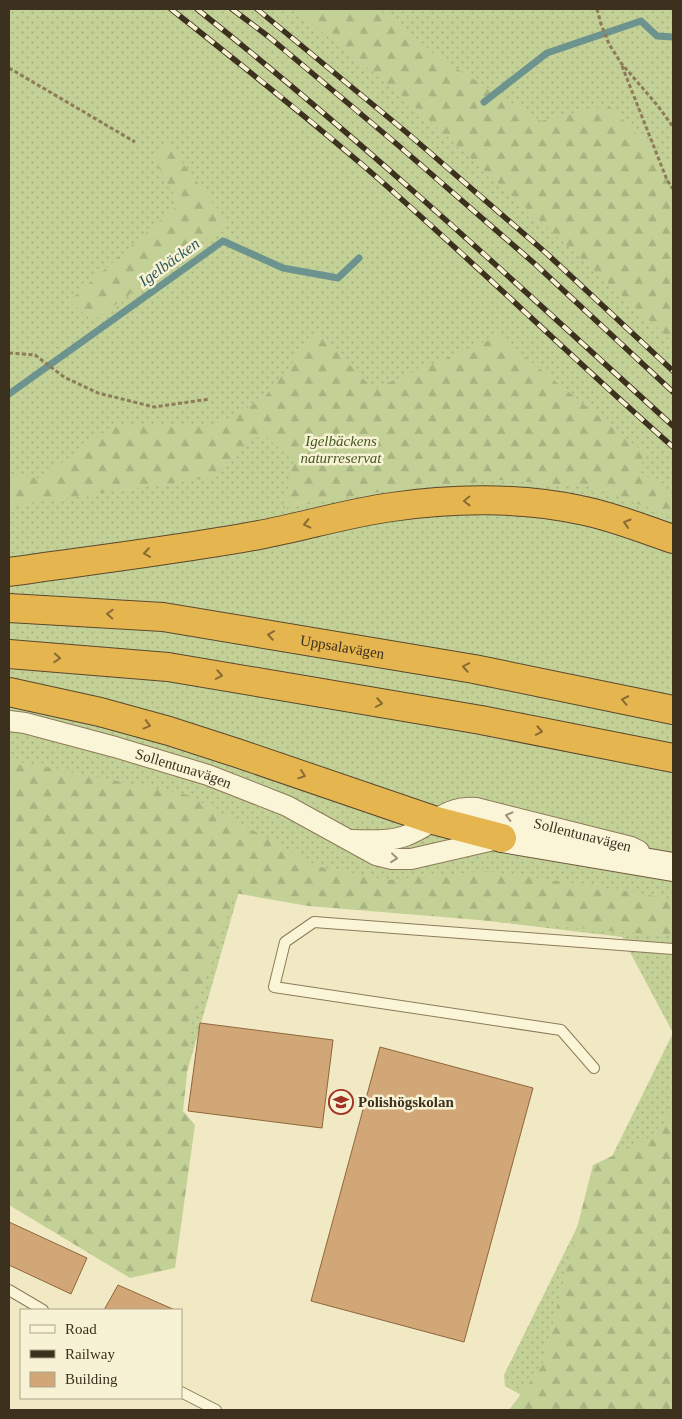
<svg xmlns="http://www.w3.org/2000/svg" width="682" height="1419" font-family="'Times New Roman',serif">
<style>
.grass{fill:url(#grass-dots)}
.forest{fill:url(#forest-firs)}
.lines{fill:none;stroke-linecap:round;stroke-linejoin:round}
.stream{stroke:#6c938e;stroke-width:7}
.building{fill:#d2a777;stroke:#8e663d}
.lane-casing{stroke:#8d7b59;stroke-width:12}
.street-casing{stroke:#8d7b59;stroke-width:22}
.secondary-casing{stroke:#6f5b3c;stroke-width:30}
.highway-casing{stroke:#5b482d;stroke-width:30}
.path{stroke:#8d7b59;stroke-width:3;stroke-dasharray:4 2.5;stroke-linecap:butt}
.lane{stroke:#fbf5d8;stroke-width:10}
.street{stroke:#fbf5d8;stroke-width:20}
.secondary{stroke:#fbf5d8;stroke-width:28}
.highway{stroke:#e5b54f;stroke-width:28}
.rail-casing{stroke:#3c301e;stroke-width:5.5}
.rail{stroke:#f8f2d4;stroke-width:4;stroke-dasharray:11;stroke-linecap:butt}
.oneway{stroke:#886c34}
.oneway2{stroke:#9c927b}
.labels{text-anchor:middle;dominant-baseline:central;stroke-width:5;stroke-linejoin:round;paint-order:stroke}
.park-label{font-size:15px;font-style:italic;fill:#455a23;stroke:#f8f2d4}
.street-label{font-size:15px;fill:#3c301e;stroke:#f8f2d4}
.poi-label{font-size:15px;font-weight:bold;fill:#3c301e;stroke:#f8f2d4;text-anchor:start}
.water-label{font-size:16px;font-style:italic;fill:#2c5a5d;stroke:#f8f2d4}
</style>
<defs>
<pattern id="grass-dots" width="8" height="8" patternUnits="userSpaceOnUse" patternTransform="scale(1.25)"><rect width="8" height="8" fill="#c3d096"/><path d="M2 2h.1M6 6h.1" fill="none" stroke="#a8b381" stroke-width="1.8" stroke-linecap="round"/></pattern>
<pattern id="forest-firs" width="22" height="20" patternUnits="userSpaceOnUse" patternTransform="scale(1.25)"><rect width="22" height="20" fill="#c3d096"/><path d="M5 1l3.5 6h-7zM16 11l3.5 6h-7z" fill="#a8b381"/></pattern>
</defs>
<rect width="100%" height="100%" fill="#f1e9c3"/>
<path class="grass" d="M9,9H673V1410H548L505,1386L504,1375L673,1033L622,937L239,891L143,1225L9,1176Z"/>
<path class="forest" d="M293,9H378L438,57L541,121L608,105L673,170V342L398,92Z
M166,141L228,223L93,321L69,301L179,204L152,155Z
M318,331L373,389L499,336L647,455L638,470L673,496V517L593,487L501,480L392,490L283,508L294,461L262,433L208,478L9,506V476L41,478L114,425L212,427L263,399Z
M9,760L188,795L320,867L388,880L486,871L634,892L673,900V936L308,906L235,893L193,1016L183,1111L195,1125L175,1268L130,1278L9,1205Z
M673,1100V1410H509L542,1366L593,1165L646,1140L665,1124Z"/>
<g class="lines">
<path class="stream" d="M484,102L547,53L641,21L657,36L673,37
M9,394L223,241L283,268L338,278L359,258"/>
</g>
<path class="building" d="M200,1023L333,1040L322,1128L188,1111Z
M380,1047L533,1088L464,1342L311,1301Z
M9,1222L87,1258L71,1294L9,1265Z
M118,1285L175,1310H104Z"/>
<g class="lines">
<defs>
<path id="lane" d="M594,1068L561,1030L274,987L285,942L314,922L673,949
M9,1290L43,1310
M181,1392L216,1410"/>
<g id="street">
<path id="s1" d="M9,721L25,723L115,747L208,775L287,806L376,855L392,859H411L498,839"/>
<path id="s2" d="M351,840C369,840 388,842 405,836C433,826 443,806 476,808L631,847L639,851"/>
</g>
<path id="secondary" d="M502,838L673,867"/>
<g id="highway">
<path d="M9,572C72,563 136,555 199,545C219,542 239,539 259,535C303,527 347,513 392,507C452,498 520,497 580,510C612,516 643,529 673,539"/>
<path id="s3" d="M9,608L163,617L474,669L673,710"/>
<path d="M9,654L168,667L481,720L673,758"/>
<path d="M9,692L100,712L169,731L237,753L433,820L502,838"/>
</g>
</defs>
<use href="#lane" class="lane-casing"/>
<use href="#street" class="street-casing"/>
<use href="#secondary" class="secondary-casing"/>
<use href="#highway" class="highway-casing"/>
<path class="path" d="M597,9L601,24L609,44L621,63L658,106L673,127
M622,66L667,180L673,189
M9,68L135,142
M9,353L35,355L64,377L98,393L154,407L210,399"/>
<use href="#lane" class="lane"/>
<use href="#street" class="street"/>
<use href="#secondary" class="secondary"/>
<use href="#highway" class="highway"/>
<defs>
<path id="rail" d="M171,9C239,63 307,117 373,174C475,263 572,358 673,447
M197,9C362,140 517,284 673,426
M232,9L269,37L399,146L535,264L673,392
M257,9L406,132L545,252L673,371"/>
</defs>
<use href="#rail" class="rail-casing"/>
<use href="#rail" class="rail"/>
</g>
<defs><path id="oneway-chevron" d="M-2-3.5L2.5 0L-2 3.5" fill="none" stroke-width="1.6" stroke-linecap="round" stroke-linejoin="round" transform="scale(1.25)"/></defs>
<g class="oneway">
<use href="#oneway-chevron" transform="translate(467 501) rotate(179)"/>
<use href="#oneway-chevron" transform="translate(627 523) rotate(-163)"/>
<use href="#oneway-chevron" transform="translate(307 524) rotate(167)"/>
<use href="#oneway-chevron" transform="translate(147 553) rotate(172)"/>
<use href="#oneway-chevron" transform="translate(110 614) rotate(-177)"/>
<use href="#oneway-chevron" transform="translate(271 635) rotate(-171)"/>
<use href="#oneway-chevron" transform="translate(57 658) rotate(4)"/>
<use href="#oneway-chevron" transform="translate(466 667) rotate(-170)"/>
<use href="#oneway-chevron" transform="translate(219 675) rotate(10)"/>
<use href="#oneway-chevron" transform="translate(625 700) rotate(-168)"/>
<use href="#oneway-chevron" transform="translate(379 703) rotate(10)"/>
<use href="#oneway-chevron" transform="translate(147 725) rotate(15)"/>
<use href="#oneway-chevron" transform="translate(539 731) rotate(11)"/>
<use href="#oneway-chevron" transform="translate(302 775) rotate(19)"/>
</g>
<g class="oneway2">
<use href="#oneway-chevron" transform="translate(509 816) rotate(-166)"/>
<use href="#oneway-chevron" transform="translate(394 858) rotate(6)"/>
</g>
<defs>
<symbol id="university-ring" viewBox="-11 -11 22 22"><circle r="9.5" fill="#f8f2d4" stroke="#a03224" stroke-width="1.5"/><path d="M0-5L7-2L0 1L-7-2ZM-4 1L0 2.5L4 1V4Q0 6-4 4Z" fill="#a03224"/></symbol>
</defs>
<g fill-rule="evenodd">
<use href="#university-ring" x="327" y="1088" width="28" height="28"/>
</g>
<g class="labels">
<g class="park-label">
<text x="341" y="441">Igelbäckens<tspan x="341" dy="17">naturreservat</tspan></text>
</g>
<g class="street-label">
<text stroke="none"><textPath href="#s3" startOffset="336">Uppsalavägen</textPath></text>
<text stroke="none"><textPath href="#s1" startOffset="181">Sollentunavägen</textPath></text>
<text stroke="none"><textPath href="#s2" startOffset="242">Sollentunavägen</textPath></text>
</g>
<g class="poi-label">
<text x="358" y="1102">Polishögskolan</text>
</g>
<g class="water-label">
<text transform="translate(169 262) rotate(-36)">Igelbäcken</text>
</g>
</g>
<rect width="682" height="1419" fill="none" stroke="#3c301e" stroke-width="20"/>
<rect x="20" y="1309" width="162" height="90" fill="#f8f2d4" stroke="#ada48b"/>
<rect x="30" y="1325" width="25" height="8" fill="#fbf5d8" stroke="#ada48b"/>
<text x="65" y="1334" font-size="15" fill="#3c301e">Road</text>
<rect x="30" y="1350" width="25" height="8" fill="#3c301e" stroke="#ada48b"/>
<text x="65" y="1359" font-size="15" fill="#3c301e">Railway</text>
<rect x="30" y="1372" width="25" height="15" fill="#d2a777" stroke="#ada48b"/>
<text x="65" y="1384" font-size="15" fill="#3c301e">Building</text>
</svg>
